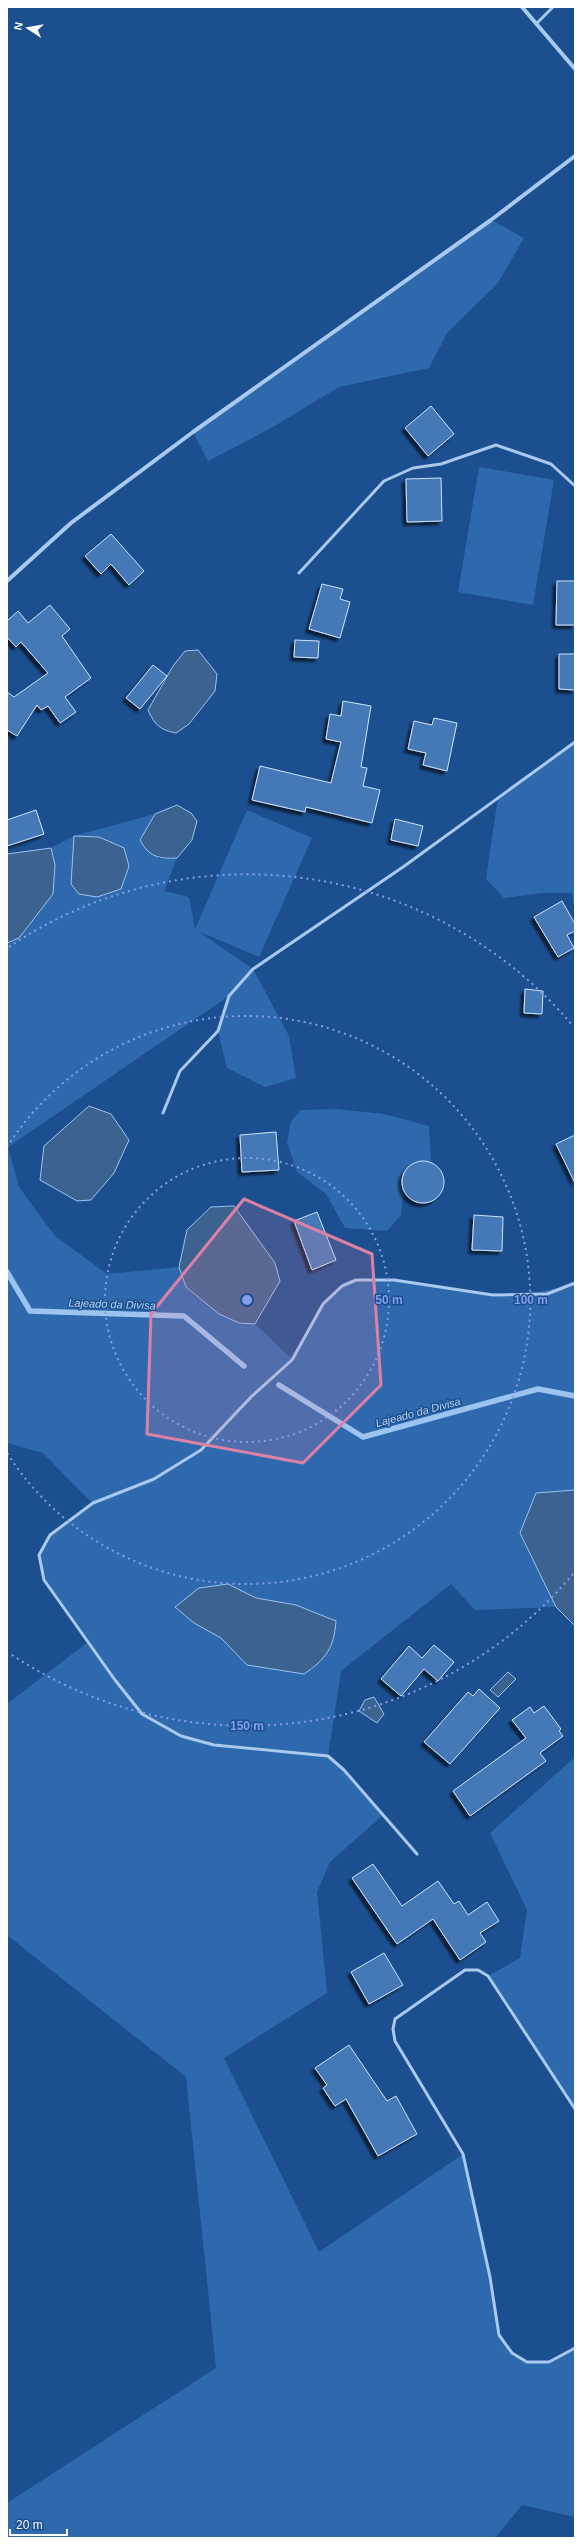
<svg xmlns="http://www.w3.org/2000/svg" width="582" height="2545" font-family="Arial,sans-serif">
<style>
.green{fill:#2e69ad}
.water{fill:#3c6290;stroke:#9cc4f0}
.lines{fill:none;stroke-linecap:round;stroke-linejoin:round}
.stream{stroke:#9cc4f0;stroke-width:5.5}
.building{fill:#4478b7;stroke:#cfe3fa;filter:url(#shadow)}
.service{stroke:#a9c9ee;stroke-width:3}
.minor{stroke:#a9c9ee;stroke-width:4}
.marked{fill:#dd80a5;fill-opacity:0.2;stroke:#dd80a5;stroke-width:3;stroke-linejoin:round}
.ring{fill:none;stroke:#839eea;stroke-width:2;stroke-dasharray:2 4}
.labels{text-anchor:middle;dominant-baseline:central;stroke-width:3;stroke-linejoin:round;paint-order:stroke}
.water-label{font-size:11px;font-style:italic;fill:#b5d3f5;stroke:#1b4f8f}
.centre{fill:#839eea;stroke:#1b4f8f;stroke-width:2}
.ring-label{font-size:12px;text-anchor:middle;font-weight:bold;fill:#839eea;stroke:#1b4f8f;stroke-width:3;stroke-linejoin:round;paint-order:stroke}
</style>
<defs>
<filter id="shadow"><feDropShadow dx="-3.5" dy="3.5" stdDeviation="1" flood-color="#0009"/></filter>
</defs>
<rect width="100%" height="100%" fill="#1b4f8f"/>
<path class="green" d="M491,220L524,238L498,283L447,333L429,368L339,387L273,427L208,461L193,432Z
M479,467L554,480L533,605L458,592Z
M575,742V915L572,893H542L504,898L486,879L498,797Z
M247,810L312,838L259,957L198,931L253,969L289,1036L296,1078L265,1087L227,1068L218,1031L229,996L8,1147L19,1187L55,1236L107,1274L179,1267L186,1288L219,1314L239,1323L255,1324L292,1359C306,1334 318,1305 341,1287C365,1268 459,1292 491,1295C511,1297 557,1290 575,1283V1490L536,1493L520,1533L556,1607L475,1610L451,1584L341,1671L328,1756L344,1770L383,1815L330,1862L317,1892L327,1993L224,2058L319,2252L463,2154L490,2277L499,2335L512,2353L527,2362H549L575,2348V2517L522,2505L495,2538H7V2503L216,2368L186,2077L7,1935V1704L88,1642L44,1580L39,1555L50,1535L92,1503L43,1453L7,1443V854L51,848L74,836L155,814L140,840L159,859L177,858L164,891L189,897L195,929Z
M336,1109L384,1114L429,1126L431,1161H416L405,1171L401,1215L387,1231L345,1228L326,1194L297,1172L287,1142L291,1121L301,1110Z
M575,1757V2109L488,1976L520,1958L527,1910L490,1833Z"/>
<path class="water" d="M198,650L217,674L215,691L189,724L176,733C160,730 155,725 148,710L173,666L185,651Z
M177,805L191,813L197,821L192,840L177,858C159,859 149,857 140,840L155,814Z
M74,836L99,837L124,848L129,866L121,889L97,897L79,894L71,884Z
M51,848L55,865L53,894L19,938L7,943V854Z
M89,1106L111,1114L129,1140L114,1173L91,1200L77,1201L40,1180L44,1146Z
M234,1206L275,1263L280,1281L255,1324L239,1323L219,1314L186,1287L179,1267L187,1230L211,1207Z
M575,1490V1626L556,1607L520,1533L536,1493Z
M228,1584L256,1598L296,1605L336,1621C334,1648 326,1659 304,1674L247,1665L221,1638L194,1623L175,1607L199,1588Z
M508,1672L516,1679L498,1697L490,1690Z
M374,1697L384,1714L377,1723L359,1711L365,1700Z"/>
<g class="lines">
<path class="stream" d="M7,1272L30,1311L184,1316L244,1366
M279,1385L363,1437L538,1389L575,1396"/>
</g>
<path class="building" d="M431,406L454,434L428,456L405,428Z
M441,478L442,521L407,522L406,479Z
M111,534L144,571L129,585L111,564L101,574L85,556Z
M557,581H575V625H556Z
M322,584L343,589L340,599L350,602L340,638L309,629Z
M50,605L70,629L62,636L91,678L65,697L76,712L60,723L48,706L41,710L37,705L17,736L7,730V692L14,697L48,673L21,642L16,647L7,637V621L18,611L28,623Z
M295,640L319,641L318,658L294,657Z
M559,654H575V690L559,689Z
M153,665L167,676L140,709L126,698Z
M343,701L371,706L361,767L367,768L363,786L380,790L372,823L306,807L305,812L252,800L260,766L331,783L341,742L326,739L330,714L341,716Z
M434,718L457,723L447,771L423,765L426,753L408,749L414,721L432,725Z
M36,810L44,834L7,846V820Z
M395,819L423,826L418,846L391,840Z
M562,901L575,924V931L567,935L574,948L558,957L534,917Z
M525,989L543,991L542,1014L524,1013Z
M276,1132L279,1170L242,1172L240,1135Z
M575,1135V1183L556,1144Z
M402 1182a21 21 0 1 1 42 0a21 21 0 1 1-42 0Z
M317,1212L336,1260L312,1270L294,1221Z
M474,1215L503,1217L502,1251L472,1250Z
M434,1645L454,1662L438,1681L424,1669L401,1696L381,1679L409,1646L422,1658Z
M479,1689L500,1708L450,1764L424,1742L468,1692L473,1696Z
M544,1706L561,1729L559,1731L563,1736L540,1753L546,1761L470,1816L453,1791L526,1738L512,1720L530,1707L534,1713Z
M373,1864L402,1906L438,1881L454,1904L459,1901L468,1915L487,1902L499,1921L480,1933L486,1942L460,1960L433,1919L397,1944L352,1878Z
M384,1953L403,1985L369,2004L351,1972Z
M349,2045L387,2101L396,2096L417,2134L378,2156L346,2099L335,2106L323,2088L327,2085L315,2068Z"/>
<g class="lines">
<path class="service" d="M536,24L553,7
M299,573L384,481L413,468L441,464L496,445L551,464L575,486
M163,1113L180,1071L218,1031L229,996L253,969L403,867L575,742
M417,1854L344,1770L328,1756L214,1745L181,1736L142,1714L115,1680L44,1580L39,1555L50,1535L93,1503L154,1479L201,1450L251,1397L292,1360L323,1304L342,1286L356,1280H394L493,1295L547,1294L575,1283
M575,2109L488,1976L478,1970H465L395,2019L393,2029L395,2041L463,2154L490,2277L499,2335L512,2353L527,2362H549L575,2348"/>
<path class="minor" d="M522,7L575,69
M7,581L71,523L193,432L491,220L575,156"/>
</g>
<path class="marked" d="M244,1199L372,1254L381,1385L303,1463L147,1434L151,1314Z"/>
<g class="ring">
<circle cx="247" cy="1300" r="142"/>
<path d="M7 1147A284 284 0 1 1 7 1453"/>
<path d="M573 1574A426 426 0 0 1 9 1653M9 947A426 426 0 0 1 573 1026"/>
</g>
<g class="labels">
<g class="water-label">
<text transform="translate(112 1304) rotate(2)">Lajeado da Divisa</text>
<text transform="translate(418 1412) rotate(-15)">Lajeado da Divisa</text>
</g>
</g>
<circle cx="247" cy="1300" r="6" class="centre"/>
<g class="ring-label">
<text x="389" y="1304">50 m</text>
<text x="531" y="1304">100 m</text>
<text x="247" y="1730">150 m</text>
</g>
<rect width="582" height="2545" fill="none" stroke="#ffffff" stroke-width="16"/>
<g transform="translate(28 28) rotate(282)" stroke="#1b4f8f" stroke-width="3" paint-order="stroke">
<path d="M0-3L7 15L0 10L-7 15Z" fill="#ffffff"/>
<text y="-6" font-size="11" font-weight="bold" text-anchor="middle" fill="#ffffff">N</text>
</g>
<path d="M10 2529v6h57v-6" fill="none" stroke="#ffffff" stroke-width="2"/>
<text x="16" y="2529" font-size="12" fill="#ffffff" stroke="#1b4f8f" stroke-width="3" paint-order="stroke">20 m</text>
</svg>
